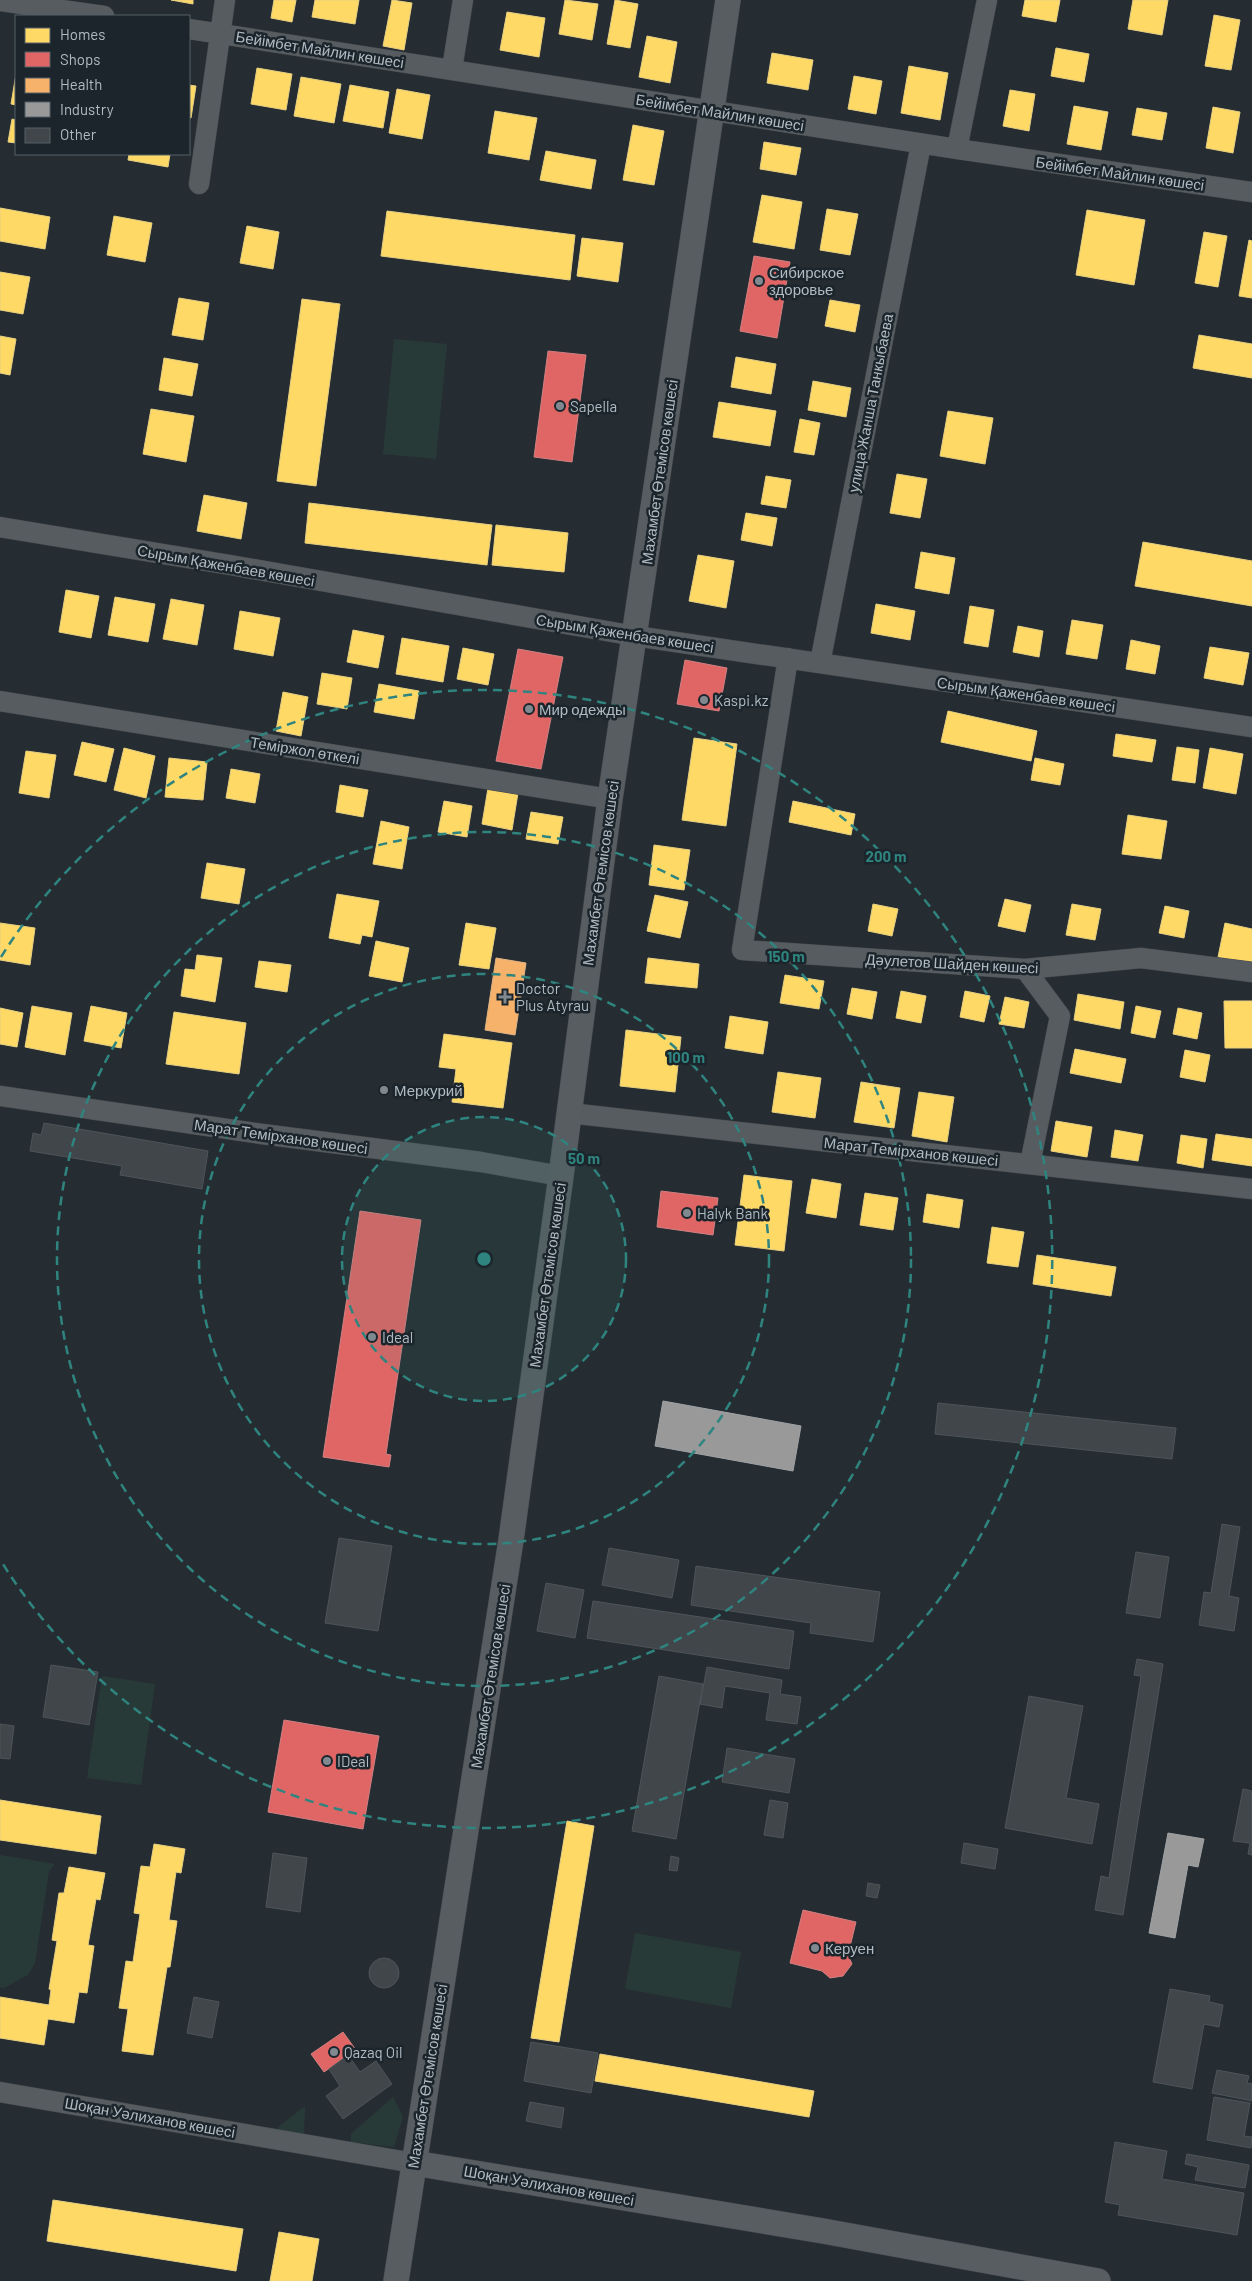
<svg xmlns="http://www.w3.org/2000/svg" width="1252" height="2281" font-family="Barlow,sans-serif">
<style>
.green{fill:#283a38}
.homes{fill:#ffd966;stroke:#e7d082}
.shops{fill:#e06666;stroke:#d28082}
.health{fill:#f6b26b;stroke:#e1b585}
.industry{fill:#999;stroke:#a0a3a6}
.building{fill:#40464a;stroke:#4e5559}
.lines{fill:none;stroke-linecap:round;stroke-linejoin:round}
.minor-casing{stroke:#44494c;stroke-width:21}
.major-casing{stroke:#444a4f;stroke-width:26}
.minor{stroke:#565c60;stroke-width:20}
.major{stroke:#585d62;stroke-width:25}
.ring{fill:none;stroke:#2f847f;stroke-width:2.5;stroke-dasharray:9 6}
.poi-dot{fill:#808990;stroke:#1b252b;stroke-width:2}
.labels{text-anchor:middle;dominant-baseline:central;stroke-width:5;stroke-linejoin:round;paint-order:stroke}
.street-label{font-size:15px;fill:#b0bbc3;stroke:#1b252b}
.poi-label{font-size:15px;fill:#b0bbc3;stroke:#1b252b;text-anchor:start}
.centre{fill:#2f847f;stroke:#1b252b;stroke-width:2.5}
.ring-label{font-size:15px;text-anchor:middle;font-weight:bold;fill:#2f847f;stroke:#1b252b;stroke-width:5;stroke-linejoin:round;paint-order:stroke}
</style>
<rect width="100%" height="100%" fill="#262d32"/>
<path class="green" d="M394,339L447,344L436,459L383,454Z
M102,1676L155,1684L141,1785L87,1778Z
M0,1855L55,1864L49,1871L35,1963L28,1975L4,1988L0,1987Z
M635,1933L741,1952L731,2008L625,1989Z
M393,2097L403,2117L394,2147L351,2142V2134Z
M305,2106L304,2138L272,2132Z"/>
<path class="homes" d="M171,0H193V4Z
M274,0H296L292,22L271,18Z
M315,0H359L355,24L312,17Z
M392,0L412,3L404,50L383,46Z
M565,0L598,4L592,40L559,34Z
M615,0L638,4L630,48L607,44Z
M1025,0H1060L1056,22L1022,16Z
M1133,0H1168L1162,35L1128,29Z
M507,12L545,18L539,57L500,50Z
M1214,15L1240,20L1231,70L1205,66Z
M647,36L677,42L670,83L639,77Z
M1056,48L1089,54L1084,82L1051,76Z
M772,53L813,60L808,90L767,83Z
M909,66L948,73L940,120L901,113Z
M257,68L292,74L286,110L251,104Z
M16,74V105L11,104Z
M854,76L882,81L876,114L848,109Z
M301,77L341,84L334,123L294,116Z
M189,85L196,86L191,118H189Z
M350,85L389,92L383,128L343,121Z
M397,89L430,95L422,139L389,133Z
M1010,90L1035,94L1029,131L1003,126Z
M1074,106L1108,112L1101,150L1067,144Z
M1213,107L1240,112L1233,153L1206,148Z
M1137,108L1167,113L1162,140L1132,135Z
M495,111L537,118L529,160L488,153Z
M12,119L16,120V143L8,142Z
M633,125L664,131L654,185L623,180Z
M764,142L801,148L796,175L760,169Z
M546,151L596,160L591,189L540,180Z
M129,154H170L168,167L128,160Z
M762,195L802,202L794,249L753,242Z
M0,208L50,217L45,249L0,241Z
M827,209L858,214L850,255L820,250Z
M1087,210L1145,220L1134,285L1076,275Z
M387,211L575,235L570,280L381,256Z
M114,216L152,223L145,262L107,255Z
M247,226L279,232L273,269L240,263Z
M1204,232L1227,236L1218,287L1195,283Z
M582,238L623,243L618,282L577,276Z
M1249,240L1252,241V298L1239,296Z
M0,272L30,277L23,314L0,310Z
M179,298L209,303L203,340L172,335Z
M302,299L340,304L316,486L277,481Z
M830,300L860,305L855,332L825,326Z
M1199,335L1252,344V378L1193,368Z
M0,336L16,339L10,375L0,373Z
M736,357L776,364L771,394L731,387Z
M164,358L198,364L192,396L159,390Z
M813,381L851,388L846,417L808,410Z
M719,402L776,411L770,446L713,437Z
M151,409L194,416L186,462L143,454Z
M948,411L993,418L985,464L940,456Z
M800,419L820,423L814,455L794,452Z
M897,474L927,479L920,518L890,513Z
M766,476L791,480L786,508L761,504Z
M204,495L247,503L241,539L197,531Z
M309,503L492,525L487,565L305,543Z
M746,513L777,518L772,546L741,540Z
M496,525L568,533L564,572L492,565Z
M1143,542L1252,561V606L1135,586Z
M921,552L955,558L949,594L915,588Z
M698,555L734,561L726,608L689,601Z
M66,590L99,596L91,638L59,632Z
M115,597L155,604L148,642L108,635Z
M171,599L204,605L197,645L163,639Z
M876,604L915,611L910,640L871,633Z
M970,606L994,610L988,647L964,643Z
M240,611L280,618L273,656L234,649Z
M1072,620L1103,625L1097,659L1066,654Z
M1018,626L1043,631L1039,657L1013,652Z
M353,630L384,636L378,668L347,662Z
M402,638L449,646L443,682L396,674Z
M1131,640L1160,646L1155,674L1126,669Z
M1210,647L1249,653L1243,685L1204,678Z
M463,648L494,654L488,685L457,679Z
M322,673L352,678L347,709L317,704Z
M379,684L419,691L414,719L374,712Z
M283,692L308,697L301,736L276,731Z
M948,711L1037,731L1031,761L941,742Z
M1116,734L1156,740L1152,762L1113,756Z
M694,738L737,744L726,826L682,820Z
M82,742L114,749L106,782L74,775Z
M1177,747L1199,750L1195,783L1172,780Z
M124,748L155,756L146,798L114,790Z
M1210,748L1243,754L1236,794L1203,788Z
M26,751L56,755L49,798L19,793Z
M169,758L207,762L203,800L165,797Z
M1035,758L1064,764L1060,785L1031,780Z
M231,769L260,774L255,803L226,798Z
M340,785L368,790L363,817L336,812Z
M488,788L518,793L512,830L482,824Z
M444,801L472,806L467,837L438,832Z
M793,801L855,814L851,835L789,822Z
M531,812L563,817L558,844L526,839Z
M1128,815L1167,821L1161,859L1122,854Z
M381,821L409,827L402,869L373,864Z
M654,845L690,850L684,890L649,885Z
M207,863L245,869L239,904L201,898Z
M337,894L379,901L372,937L362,935L360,944L329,938Z
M655,895L688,902L680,938L647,931Z
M1005,899L1031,905L1025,932L998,926Z
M873,904L898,909L892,936L868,931Z
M1072,904L1101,909L1095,940L1066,935Z
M1165,906L1189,911L1184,938L1159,933Z
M0,923L35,928L30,965L0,960Z
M466,923L496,928L489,969L459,965Z
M1225,923L1252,929V964L1218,957Z
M376,941L409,948L402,982L369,976Z
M197,955L222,958L215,1002L181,996L185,969L195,970Z
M648,958L699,964L697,988L645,983Z
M259,961L291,965L287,992L255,987Z
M785,975L824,981L819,1009L780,1003Z
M852,988L877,992L872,1019L847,1014Z
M901,991L926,996L921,1023L896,1018Z
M965,991L990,996L984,1022L960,1017Z
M1078,994L1124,1002L1120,1029L1074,1020Z
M1005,997L1029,1002L1024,1028L999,1024Z
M1224,1001H1252V1048H1225Z
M32,1006L72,1013L65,1055L25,1047Z
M91,1006L127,1013L121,1048L84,1041Z
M1136,1006L1161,1011L1155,1038L1131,1033Z
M0,1008L23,1013L17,1047L0,1044Z
M1178,1008L1202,1013L1197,1039L1173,1034Z
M174,1012L246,1023L239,1074L166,1064Z
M730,1016L768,1022L763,1054L725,1048Z
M626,1030L681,1037L675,1092L620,1086Z
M444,1034L512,1043L503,1108L452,1102L456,1069L439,1067Z
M1075,1049L1126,1059L1121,1083L1070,1073Z
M1185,1050L1210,1055L1205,1082L1180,1077Z
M778,1072L821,1078L815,1118L772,1112Z
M861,1082L900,1088L894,1128L854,1122Z
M919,1092L954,1097L947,1142L912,1136Z
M1056,1121L1092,1127L1087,1157L1051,1151Z
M1115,1130L1143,1135L1138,1161L1111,1157Z
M1216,1134L1252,1139V1166L1212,1160Z
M1181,1135L1207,1139L1203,1168L1177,1163Z
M744,1175L792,1181L784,1251L735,1245Z
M812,1179L841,1184L836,1218L806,1213Z
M865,1193L898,1198L893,1230L860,1225Z
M927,1194L963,1200L959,1228L923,1222Z
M992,1227L1024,1232L1018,1267L987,1263Z
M1037,1255L1116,1267L1111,1296L1033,1284Z
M0,1800L101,1816L96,1854L0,1840Z
M567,1821L594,1826L559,2042L531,2038Z
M154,1844L185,1849L181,1873L176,1872L169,1920L177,1921L170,1967H167L153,2055L122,2051L128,2009L119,2008L126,1961L133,1962L140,1914L134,1913L141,1866L150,1867Z
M69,1867L105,1873L100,1900L96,1899L88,1945L94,1946L87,1993L79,1992L74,2023L48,2019L44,2045L0,2038V1997L49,2005L51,1990L49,1989L57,1941L52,1940L59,1893H64Z
M600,2054L814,2091L809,2117L595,2081Z
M53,2200L243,2229L236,2271L47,2241Z
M279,2232L319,2239L312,2281H270Z"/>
<path class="shops" d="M754,256L790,262L777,338L740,331Z
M548,351L586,355L572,462L534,457Z
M518,649L563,657L541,769L496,761Z
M685,660L727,668L719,711L677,704Z
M661,1191L718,1198L713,1235L657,1227Z
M360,1211L421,1220L386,1454L391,1455L389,1467L323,1457Z
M284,1720L379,1736L363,1829L268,1812Z
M803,1910L856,1922L848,1955L852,1964L843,1976L830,1978L822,1971L790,1963Z
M343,2032L356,2050L324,2072L311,2054Z"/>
<path class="health" d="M496,958L526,963L515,1035L485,1030Z"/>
<path class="industry" d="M663,1401L801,1426L793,1471L655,1446Z
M1168,1833L1204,1839L1198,1867L1188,1865L1175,1938L1149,1933Z"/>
<path class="building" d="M44,1123L208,1151L202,1189L120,1175L122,1166L30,1151L33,1133L41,1135Z
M938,1403L1176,1428L1172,1459L935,1434Z
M1222,1524L1240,1527L1229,1596L1239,1598L1234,1631L1199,1625L1204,1592L1211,1593Z
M339,1538L392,1546L378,1631L325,1623Z
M609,1548L679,1560L672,1598L602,1585Z
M1136,1552L1169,1557L1160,1618L1126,1613Z
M696,1566L880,1592L873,1642L810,1633L811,1623L691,1605Z
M546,1583L584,1590L575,1638L537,1631Z
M593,1601L794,1631L789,1669L587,1638Z
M1137,1659L1163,1664L1123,1915L1095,1910L1101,1876L1109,1878L1141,1676L1134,1675Z
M51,1665L98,1672L89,1725L43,1717Z
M707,1667L782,1680L780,1694L801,1697L797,1724L766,1720L770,1693L725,1686L722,1708L700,1704Z
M659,1676L703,1684L676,1839L632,1831Z
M1029,1696L1083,1706L1066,1798L1099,1804L1092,1844L1005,1828Z
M0,1724L14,1726L10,1759L0,1758Z
M727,1748L795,1759L789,1793L722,1782Z
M1243,1789L1252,1791V1855L1248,1854L1250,1843L1233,1841Z
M770,1800L788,1803L783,1838L764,1835Z
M964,1843L998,1849L995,1869L961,1863Z
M273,1853L307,1858L300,1912L266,1907Z
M671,1856L679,1858L677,1871L669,1870Z
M868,1883L880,1885L877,1898L866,1896Z
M369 1973a15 15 0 1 1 30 0a15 15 0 1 1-30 0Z
M1170,1989L1210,1996L1209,2002L1223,2005L1219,2027L1204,2024L1192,2089L1153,2082Z
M194,1997L219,2002L212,2038L187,2033Z
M531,2042L598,2053L591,2093L524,2081Z
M348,2055L360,2072L376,2061L392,2084L343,2119L326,2096L340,2086L329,2069Z
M1217,2070L1249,2076L1247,2083L1252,2084V2101L1212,2093Z
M1214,2097L1250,2103L1244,2136L1252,2137L1251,2148L1207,2140Z
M530,2102L564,2108L561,2128L526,2121Z
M1115,2142L1167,2151L1162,2179L1244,2193L1237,2235L1118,2215L1120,2205L1105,2202Z
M1187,2154L1249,2165L1245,2188L1195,2180L1198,2167L1185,2164Z"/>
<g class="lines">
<defs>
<path id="minor" d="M0,1L104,16
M189,29L957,149L1252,192
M452,69L463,0
M957,149L987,0
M199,184L225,0
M0,527L230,565L635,636L1252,727
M788,658L742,950L1025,969L1141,958L1252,972
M820,663L921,144
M0,701L610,799
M1025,969L1060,1016L1030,1164
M0,1096L262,1134L481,1162L561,1176
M569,1113L1252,1189
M0,2092L414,2163"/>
<path id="major" d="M414,2163L823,2231L1098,2281
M396,2281L511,1540L561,1176L610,799L728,0"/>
</defs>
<use href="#minor" class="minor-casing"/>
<use href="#major" class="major-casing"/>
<use href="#minor" class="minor"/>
<use href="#major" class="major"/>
</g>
<circle cx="484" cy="1259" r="142" fill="#2f847f" fill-opacity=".12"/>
<g class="ring">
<circle cx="484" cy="1259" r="142"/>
<circle cx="484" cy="1259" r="285"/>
<circle cx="484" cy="1259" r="427"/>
<path d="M1 957A569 569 0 1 1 1 1561"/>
</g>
<g class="poi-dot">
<circle cx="759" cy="281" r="5"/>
<circle cx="560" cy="406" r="5"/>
<circle cx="704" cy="700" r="5"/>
<circle cx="529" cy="709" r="5"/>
<path d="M502.5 989.5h5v5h5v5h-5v5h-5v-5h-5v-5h5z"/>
<circle cx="384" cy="1090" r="5"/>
<circle cx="687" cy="1213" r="5"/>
<circle cx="372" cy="1337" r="5"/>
<circle cx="327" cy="1761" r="5"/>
<circle cx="815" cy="1948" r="5"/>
<circle cx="334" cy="2052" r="5"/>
</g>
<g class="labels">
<g class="street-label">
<text transform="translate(320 49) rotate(9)">Бейімбет Майлин көшесі</text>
<text transform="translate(720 112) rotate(9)">Бейімбет Майлин көшесі</text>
<text transform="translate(1120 173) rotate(8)">Бейімбет Майлин көшесі</text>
<text transform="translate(870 403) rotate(-79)">улица Жанша Танкыбаева</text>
<text transform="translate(659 472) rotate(-82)">Махамбет Өтемісов көшесі</text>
<text transform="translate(226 565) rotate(10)">Сырым Қаженбаев көшесі</text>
<text transform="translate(625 633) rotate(9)">Сырым Қаженбаев көшесі</text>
<text transform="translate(1026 694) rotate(8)">Сырым Қаженбаев көшесі</text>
<text transform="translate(305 750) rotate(9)">Теміржол өткелі</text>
<text transform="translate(600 873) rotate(-82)">Махамбет Өтемісов көшесі</text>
<text transform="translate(952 963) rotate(3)">Дәулетов Шайден көшесі</text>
<text transform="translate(281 1136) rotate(8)">Марат Темірханов көшесі</text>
<text transform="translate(911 1151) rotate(6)">Марат Темірханов көшесі</text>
<text transform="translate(547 1275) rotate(-82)">Махамбет Өтемісов көшесі</text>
<text transform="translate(490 1676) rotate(-81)">Махамбет Өтемісов көшесі</text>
<text transform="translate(427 2076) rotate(-81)">Махамбет Өтемісов көшесі</text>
<text transform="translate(150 2117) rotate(10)">Шоқан Уәлиханов көшесі</text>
<text transform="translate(549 2185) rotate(10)">Шоқан Уәлиханов көшесі</text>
</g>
<g class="poi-label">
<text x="769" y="272">Сибирское<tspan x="769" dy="17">здоровье</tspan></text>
<text x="570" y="406">Sapella</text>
<text x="714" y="700">Kaspi.kz</text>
<text x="539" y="709">Мир одежды</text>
<text x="516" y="988">Doctor<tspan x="516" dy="17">Plus Atyrau</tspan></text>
<text x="394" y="1090">Меркурий</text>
<text x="697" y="1213">Halyk Bank</text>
<text x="382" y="1337">Ideal</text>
<text x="337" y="1761">IDeal</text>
<text x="825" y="1948">Керуен</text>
<text x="344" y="2052">Qazaq Oil</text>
</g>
</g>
<circle cx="484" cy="1259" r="8" class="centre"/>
<g class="ring-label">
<text x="886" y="862">200 m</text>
<text x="786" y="962">150 m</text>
<text x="686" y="1063">100 m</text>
<text x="584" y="1164">50 m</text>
</g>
<rect x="15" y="15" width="175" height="140" fill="#1b252b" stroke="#576168"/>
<rect x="25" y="28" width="25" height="15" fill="#ffd966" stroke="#576168"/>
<text x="60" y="40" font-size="15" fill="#b0bbc3">Homes</text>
<rect x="25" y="52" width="25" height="15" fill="#e06666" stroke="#576168"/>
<text x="60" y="65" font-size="15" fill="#b0bbc3">Shops</text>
<rect x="25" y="78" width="25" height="15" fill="#f6b26b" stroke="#576168"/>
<text x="60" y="90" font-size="15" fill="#b0bbc3">Health</text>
<rect x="25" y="102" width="25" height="15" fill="#999999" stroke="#576168"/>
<text x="60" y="115" font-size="15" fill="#b0bbc3">Industry</text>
<rect x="25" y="128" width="25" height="15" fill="#40464a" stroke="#576168"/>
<text x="60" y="140" font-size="15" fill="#b0bbc3">Other</text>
</svg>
